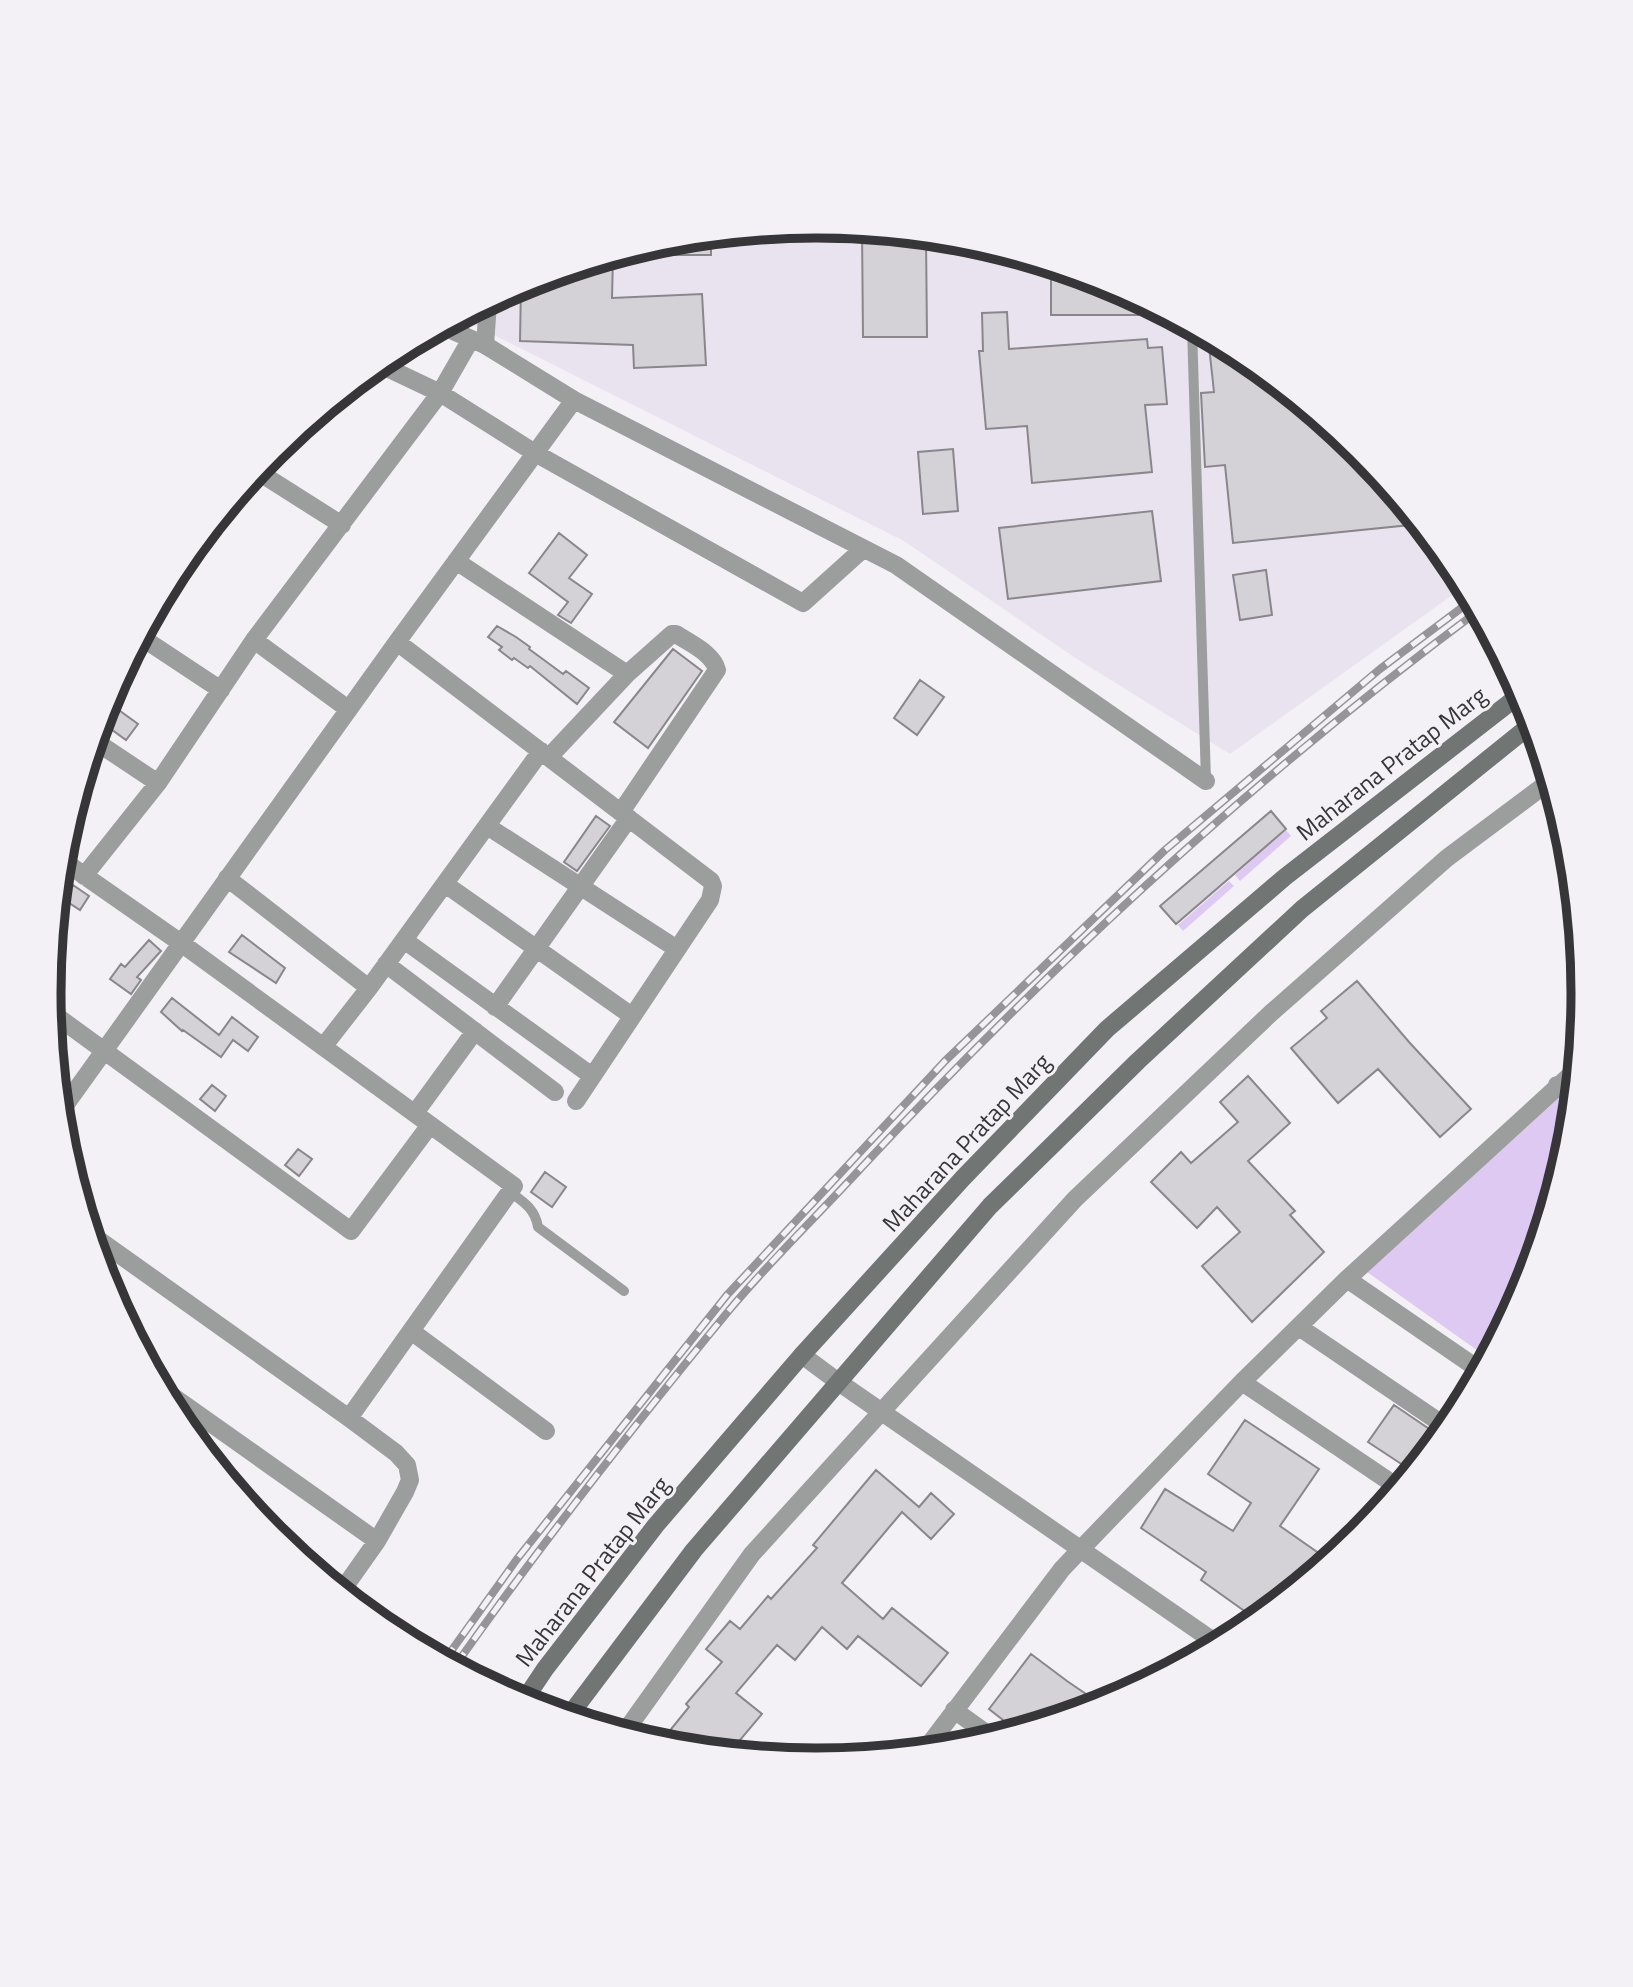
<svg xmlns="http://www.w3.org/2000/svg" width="1633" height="1987" font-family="'Titillium Web',sans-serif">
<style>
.built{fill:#e9e3ef}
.green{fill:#dec9f3}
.building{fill:#d4d1d7;stroke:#89868c;stroke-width:2}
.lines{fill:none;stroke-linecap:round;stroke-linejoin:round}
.service{stroke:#9b9e9d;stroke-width:10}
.minor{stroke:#9b9e9d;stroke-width:18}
.tertiary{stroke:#9b9e9d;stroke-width:18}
.secondary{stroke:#717675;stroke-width:18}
.rail-casing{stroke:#969498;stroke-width:8}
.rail{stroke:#f3f0f6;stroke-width:5;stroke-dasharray:16;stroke-linecap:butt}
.labels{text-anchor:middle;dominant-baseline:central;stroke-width:6;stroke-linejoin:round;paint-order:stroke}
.street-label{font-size:24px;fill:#363537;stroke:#f3f0f6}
.rim{fill:none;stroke:#363537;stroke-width:9}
</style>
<rect width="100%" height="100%" fill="#f3f0f6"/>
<path class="built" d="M817,226L967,241L1111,285L1243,356L1359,451L1455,567L1465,586L1230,754L1077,659L904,541L460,318L523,284L667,241Z"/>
<path class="green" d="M1286,830L1291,836L1240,881L1235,875Z
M1229,881L1234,886L1183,931L1178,925Z
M1562,1095L1573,1103L1569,1144L1525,1288L1488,1358L1367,1272Z"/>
<path class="building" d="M862,230L926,237L927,337H863Z
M711,236V255H633V251L667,241Z
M613,257L612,298L702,294L706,365L634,368L633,345L520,341L521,285Z
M1051,266L1111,285L1137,299L1138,315H1051Z
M1007,312L1009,349L1147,339L1148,348L1162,347L1167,404L1145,405L1152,472L1032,483L1027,426L986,429L979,351H983L982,313Z
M1208,337L1243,356L1359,451L1408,510L1410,525L1233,543L1225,465L1205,467L1201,393L1214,392Z
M953,449L958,511L923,514L918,452Z
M1152,511L1161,581L1008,599L999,528Z
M559,533L587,555L569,578L592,594L571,623L558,615L568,602L529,573Z
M1266,570L1272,615L1240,620L1233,575Z
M497,626L516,637L530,647L529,649L563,674L566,671L589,688L577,704L530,666L528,668L514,658L512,660L499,650L502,647L488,637Z
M673,649L702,671L648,748L614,722Z
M920,680L944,697L917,735L894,718Z
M116,708L138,724L126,740L104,724Z
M1271,811L1286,829L1176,924L1160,906Z
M596,816L610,826L577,871L564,862Z
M73,885L89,896L80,910L63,899Z
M242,935L285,968L276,983L229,952Z
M149,940L161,951L137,977L141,980L131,994L110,979L121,964L125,967Z
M1357,981L1409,1042L1471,1109L1440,1137L1378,1069L1338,1103L1291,1048L1327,1018L1321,1011Z
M172,998L219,1035L232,1017L258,1037L248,1051L233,1040L221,1057L183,1030L182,1031L161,1012Z
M1248,1076L1290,1123L1248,1161L1295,1211L1290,1215L1324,1252L1252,1322L1202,1266L1240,1232L1217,1207L1197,1228L1151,1182L1181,1152L1191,1163L1238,1122L1220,1102Z
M212,1085L226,1096L215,1111L200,1099Z
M298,1149L312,1159L299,1176L285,1165Z
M545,1172L566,1187L552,1207L531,1192Z
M1394,1405L1441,1437L1412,1471L1368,1442Z
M1245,1420L1319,1469L1280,1526L1320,1554L1309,1569L1314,1573L1257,1620L1201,1580L1206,1572L1141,1528L1165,1489L1233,1531L1251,1503L1208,1474Z
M876,1470L919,1507L931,1493L954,1514L931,1539L902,1512L842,1583L883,1619L892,1608L948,1653L921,1686L858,1636L847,1649L822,1627L795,1660L777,1645L736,1693L762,1714L730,1752L659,1744L689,1707L686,1704L722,1662L706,1649L730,1621L740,1629L768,1596L771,1599L817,1548L813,1545Z
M1031,1654L1067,1681L1102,1705L1017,1731L989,1709Z"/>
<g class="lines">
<path class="service" d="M1192,328L1206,781
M510,1192C524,1202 535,1209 538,1227L624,1291"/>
<path class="minor" d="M444,327L485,345L574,400L896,565L1206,781
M379,364L440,393L535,453L803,603L863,549
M257,471L342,525
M456,561L627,674L549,757
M141,637L221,690
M254,640L348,709
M397,642L711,881L713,886L710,900L576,1101
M95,741L158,783
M621,812L717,670C713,653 689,643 676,634H672L627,674
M487,826L677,949
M62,860L181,943L514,1186L349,1418
M84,876L158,783L254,640L440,393L471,339
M227,878L369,988
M445,884L632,1016
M404,940L592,1076
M386,964L555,1092
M495,1007L629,818
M51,1012L351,1231L430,1125
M323,1047L369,988L541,751
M1557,1085L1574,1096
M61,1111L397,642L574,400
M415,1113L475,1031
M92,1235L349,1418L396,1453L407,1465L410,1480L405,1492L377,1541L341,1592
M1347,1279L1481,1371
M1299,1327L1448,1428
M411,1331L546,1431
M1242,1382L1399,1488
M161,1388L377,1541
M954,1710L993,1738
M624,1733L752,1554L1075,1199L1271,1013L1447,858L1550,781
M925,1750L1062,1569L1080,1550L1242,1382L1347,1279L1577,1069"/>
<path class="tertiary" d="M485,345L488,303
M802,1355L837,1381L1219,1645"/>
<path class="secondary" d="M523,1702L545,1669L656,1525L802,1355L963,1178L1107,1029L1285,877L1522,693
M569,1716L694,1550L990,1206L1138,1061L1302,909L1533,723"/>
<defs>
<path id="rail" d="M444,1661L517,1559L727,1295L945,1061L1165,850L1380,669L1472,600
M455,1666C542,1543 635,1424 731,1308C772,1259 819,1214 862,1167C1051,964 1256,776 1478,611"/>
</defs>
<use href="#rail" class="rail-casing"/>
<use href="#rail" class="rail"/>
</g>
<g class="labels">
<g class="street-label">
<text transform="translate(1391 763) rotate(-38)">Maharana Pratap Marg</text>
<text transform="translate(966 1142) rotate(-47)">Maharana Pratap Marg</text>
<text transform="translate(592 1571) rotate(-52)">Maharana Pratap Marg</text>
</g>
</g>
<path d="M0 0H1633V1987H0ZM61 993a755 755 0 1 1 1510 0a755 755 0 1 1-1510 0Z" fill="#f3f0f6" fill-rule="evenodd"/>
<path class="rim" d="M61 993a755 755 0 1 1 1510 0a755 755 0 1 1-1510 0Z"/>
</svg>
